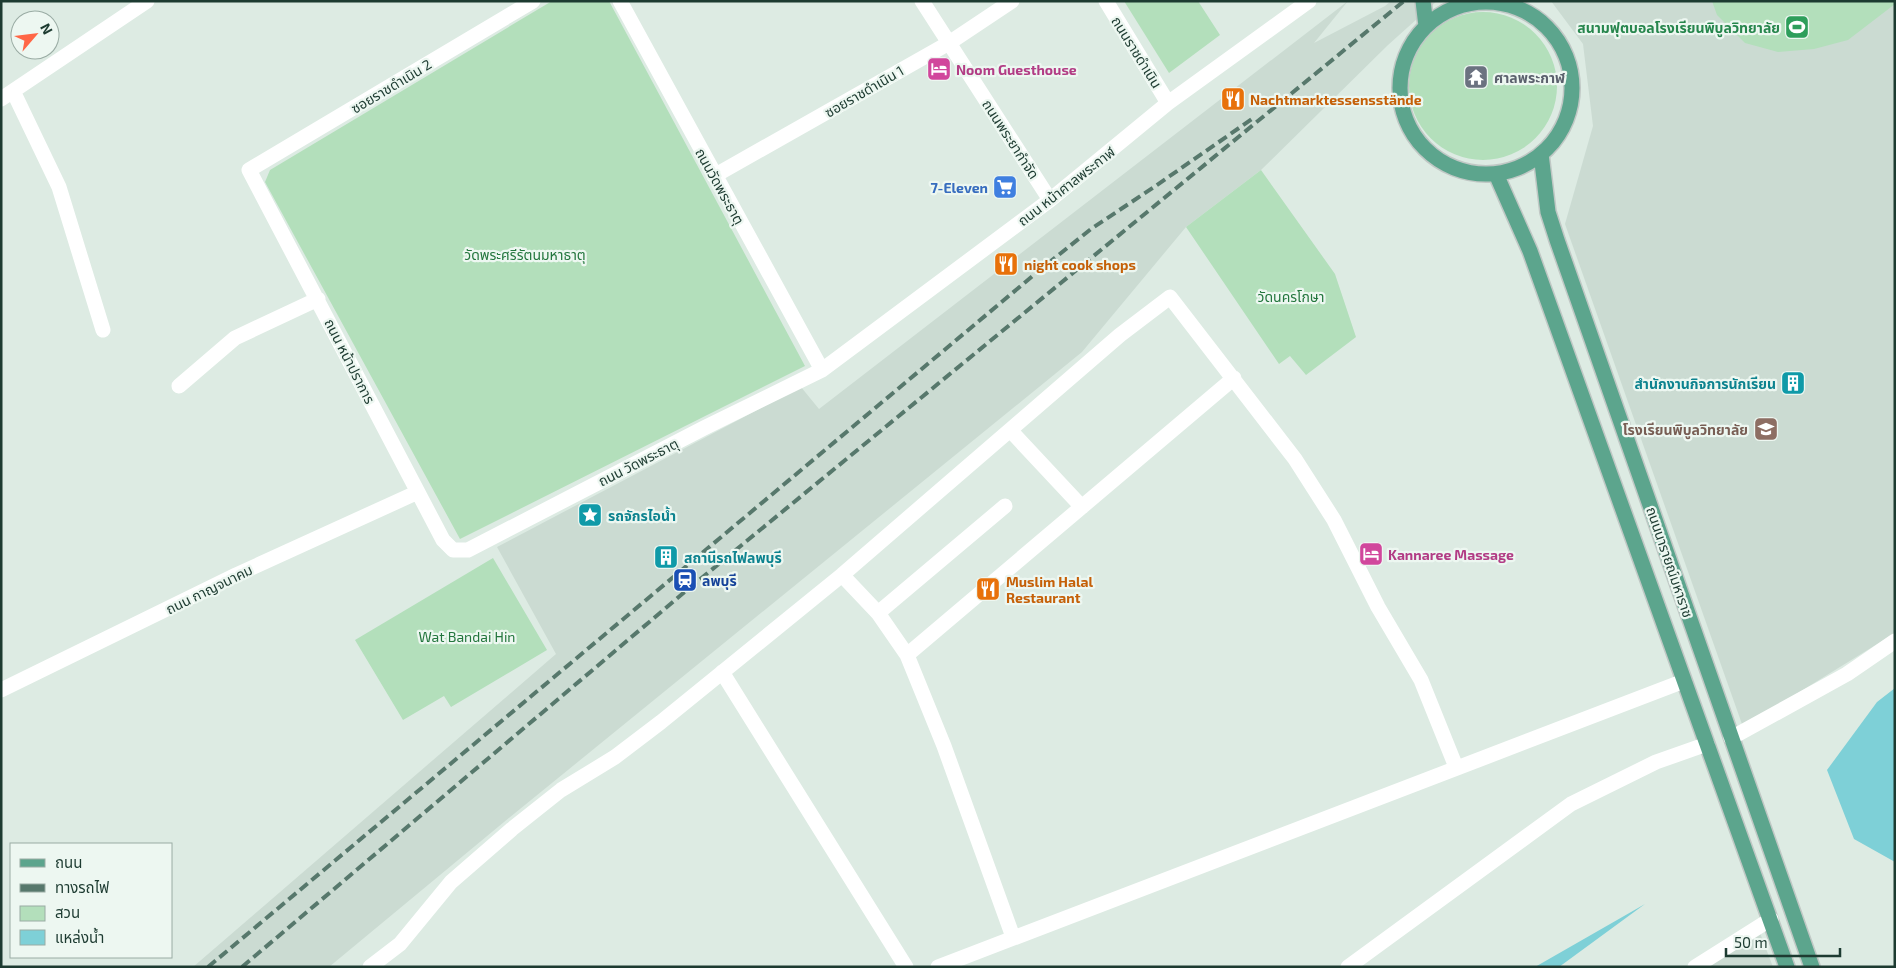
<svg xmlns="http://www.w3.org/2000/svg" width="1896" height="968" font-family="'Exo 2','Noto Sans Thai',sans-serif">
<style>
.built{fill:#cbdbd2}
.green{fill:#b3dfbb}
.water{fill:#7ed0d7}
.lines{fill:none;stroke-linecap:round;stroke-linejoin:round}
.major-casing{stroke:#c0c8c5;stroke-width:18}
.minor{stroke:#fff;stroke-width:15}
.major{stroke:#5ca58d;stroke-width:15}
.rail{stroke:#57786c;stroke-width:4;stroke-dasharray:10 5;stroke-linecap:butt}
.labels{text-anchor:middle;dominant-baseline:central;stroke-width:4.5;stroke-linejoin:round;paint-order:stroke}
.leisure-label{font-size:14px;font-weight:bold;fill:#27864d;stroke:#edf7f1;text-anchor:end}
.street-label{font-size:14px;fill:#1d3b31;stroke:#edf7f1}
.hotel-label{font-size:14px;font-weight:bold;fill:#b23c85;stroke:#edf7f1;text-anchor:start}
.worship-label{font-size:14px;font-weight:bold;fill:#5b616d;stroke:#edf7f1;text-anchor:start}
.food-label{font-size:14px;font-weight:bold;fill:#c56008;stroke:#edf7f1;text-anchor:start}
.shop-label{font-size:14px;font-weight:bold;fill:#366cbe;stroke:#edf7f1;text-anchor:end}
.park-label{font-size:14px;fill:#23763d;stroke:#edf7f1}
.culture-label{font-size:14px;font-weight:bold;fill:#0d838f;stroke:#edf7f1;text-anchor:start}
.education-label{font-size:14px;font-weight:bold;fill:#785e54;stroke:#edf7f1;text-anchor:end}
.transit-label{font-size:14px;font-weight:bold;fill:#164399;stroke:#edf7f1;text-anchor:start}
</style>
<rect width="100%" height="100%" fill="#ddebe3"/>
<path class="built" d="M1348,1L1314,43L1385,6L1391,1H1437L1388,45L1261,170L1186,227L1082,352L504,822L329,967H193L556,654L497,547L801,387L819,409Z
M1551,1H1895V633L1743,727L1565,224L1593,126L1583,44Z
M1760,933L1773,967H1705Z"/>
<path class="green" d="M552,1H609L805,366L460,539L265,182L270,170Z
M1124,1H1198L1220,35L1169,73Z
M1712,1H1895V4L1848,40L1814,49L1778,52L1745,43L1717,15Z
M1409 86a74 74 0 1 1 148 0a74 74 0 1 1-148 0Z
M1261,170L1335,274L1356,337L1306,375L1290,356L1279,364L1186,227Z
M493,558L547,650L451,707L444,696L403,720L355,640Z"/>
<path class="water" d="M1895,688V862L1854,839L1827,770L1877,702Z
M1645,904L1559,967H1535Z"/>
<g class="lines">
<defs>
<path id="major" d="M1423,1L1426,26
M1400 88a86 86 0 1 1 172 0a86 86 0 1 1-172 0Z
M1541,154L1548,212L1557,240L1812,967
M1496,174L1530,251L1787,967"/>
</defs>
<use href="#major" class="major-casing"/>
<path class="minor" d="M533,1L249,170L443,540L453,550H468L704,428L822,370L1050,200L1168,103L1309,1
M620,1L822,370
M922,1L1050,200
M1106,1L1168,103
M13,91L59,187L103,330
M1,99L147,1
M714,176L949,43L1012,1
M179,386L235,338L318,299
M1010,430L1082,507
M842,575L878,613L907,655L944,746L1013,937
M878,613L1005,506
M907,655L1234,378
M722,672L906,967
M1,690L236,575L418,492
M1731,738L1847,674L1895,641
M370,967L400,944L451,882L512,829L561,790L615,757L661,722L842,575L1120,335L1170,297L1295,459L1334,520L1378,607L1421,680L1456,767
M938,967L1684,681
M1348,967L1571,804L1656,762L1707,744
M1695,967L1771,919"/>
<use href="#major" class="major"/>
<path class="rail" d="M208,967L1041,269L1091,229L1154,187L1252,119
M242,967L687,590L1404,1"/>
</g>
<defs>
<symbol id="stadium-square" viewBox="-11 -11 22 22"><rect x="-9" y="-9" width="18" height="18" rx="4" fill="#2e9e5b" stroke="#edf7f1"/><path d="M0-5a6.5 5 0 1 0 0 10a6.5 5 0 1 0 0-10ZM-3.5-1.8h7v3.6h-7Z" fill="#fff"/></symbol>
<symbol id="hotel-square" viewBox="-11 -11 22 22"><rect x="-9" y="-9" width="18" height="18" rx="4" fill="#d1479c" stroke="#edf7f1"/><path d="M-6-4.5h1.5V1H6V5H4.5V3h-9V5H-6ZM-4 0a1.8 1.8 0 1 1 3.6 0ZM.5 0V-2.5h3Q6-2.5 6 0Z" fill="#fff"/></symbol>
<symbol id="temple-square" viewBox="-11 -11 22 22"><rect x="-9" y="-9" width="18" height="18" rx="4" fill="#6b7280" stroke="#edf7f1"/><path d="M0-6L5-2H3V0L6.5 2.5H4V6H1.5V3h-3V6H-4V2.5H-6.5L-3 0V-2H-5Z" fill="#fff"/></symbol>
<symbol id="restaurant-square" viewBox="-11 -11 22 22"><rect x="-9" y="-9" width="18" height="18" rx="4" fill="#e8710a" stroke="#edf7f1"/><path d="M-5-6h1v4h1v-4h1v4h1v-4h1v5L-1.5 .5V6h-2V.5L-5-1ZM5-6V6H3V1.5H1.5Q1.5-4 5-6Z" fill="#fff"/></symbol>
<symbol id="supermarket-square" viewBox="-11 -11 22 22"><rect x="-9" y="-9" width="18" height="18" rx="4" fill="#3f7fe0" stroke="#edf7f1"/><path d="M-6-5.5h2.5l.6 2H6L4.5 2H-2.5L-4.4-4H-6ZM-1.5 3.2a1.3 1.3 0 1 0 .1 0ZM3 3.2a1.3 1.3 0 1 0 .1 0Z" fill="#fff"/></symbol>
<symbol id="building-square" viewBox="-11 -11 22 22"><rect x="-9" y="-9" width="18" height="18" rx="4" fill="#0f9aa8" stroke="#edf7f1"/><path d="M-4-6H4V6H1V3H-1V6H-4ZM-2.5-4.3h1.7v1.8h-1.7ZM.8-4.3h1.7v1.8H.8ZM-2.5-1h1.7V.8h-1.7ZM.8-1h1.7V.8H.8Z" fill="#fff"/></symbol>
<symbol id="school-square" viewBox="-11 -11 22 22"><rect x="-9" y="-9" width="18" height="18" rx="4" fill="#8d6e63" stroke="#edf7f1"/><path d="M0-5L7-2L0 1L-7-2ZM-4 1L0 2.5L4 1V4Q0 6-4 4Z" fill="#fff"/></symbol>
<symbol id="sight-square" viewBox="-11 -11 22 22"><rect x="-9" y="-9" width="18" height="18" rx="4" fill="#0f9aa8" stroke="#edf7f1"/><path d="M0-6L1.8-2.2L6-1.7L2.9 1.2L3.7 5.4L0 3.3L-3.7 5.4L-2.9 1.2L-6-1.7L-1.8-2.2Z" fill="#fff"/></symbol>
<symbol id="station-square" viewBox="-11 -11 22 22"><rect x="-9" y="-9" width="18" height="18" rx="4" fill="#1a4fb4" stroke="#edf7f1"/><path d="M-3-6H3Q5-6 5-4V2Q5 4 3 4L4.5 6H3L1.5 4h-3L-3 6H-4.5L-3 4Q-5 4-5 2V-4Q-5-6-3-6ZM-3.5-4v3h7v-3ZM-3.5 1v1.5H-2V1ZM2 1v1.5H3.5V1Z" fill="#fff"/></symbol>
</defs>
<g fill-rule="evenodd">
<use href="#stadium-square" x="1783" y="13" width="28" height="28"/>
<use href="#hotel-square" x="925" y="55" width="28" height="28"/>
<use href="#temple-square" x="1462" y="63" width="28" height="28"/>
<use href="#restaurant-square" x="1219" y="85" width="28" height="28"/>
<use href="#supermarket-square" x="991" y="173" width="28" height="28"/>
<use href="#restaurant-square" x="992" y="250" width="28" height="28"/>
<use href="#building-square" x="1779" y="369" width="28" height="28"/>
<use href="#school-square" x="1752" y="415" width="28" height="28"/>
<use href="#sight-square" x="576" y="501" width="28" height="28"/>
<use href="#hotel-square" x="1357" y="540" width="28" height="28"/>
<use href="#building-square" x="652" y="543" width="28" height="28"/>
<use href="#station-square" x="671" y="566" width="28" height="28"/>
<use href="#restaurant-square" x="974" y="575" width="28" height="28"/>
</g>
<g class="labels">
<g class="leisure-label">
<text x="1780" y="27">สนามฟุตบอลโรงเรียนพิบูลวิทยาลัย</text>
</g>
<g class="street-label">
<text transform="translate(1137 52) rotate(58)">ถนนราชดำเนิน</text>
<text transform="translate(391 86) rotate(-31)">ซอยราชดำเนิน 2</text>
<text transform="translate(864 91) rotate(-30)">ซอยราชดำเนิน 1</text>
<text transform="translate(1011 139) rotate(57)">ถนนพระยากำจัด</text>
<text transform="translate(720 186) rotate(61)">ถนนวัดพระธาตุ</text>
<text transform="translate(1066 186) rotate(-38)">ถนน หน้าศาลพระกาฬ</text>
<text transform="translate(350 361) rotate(63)">ถนน หน้าปราการ</text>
<text transform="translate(638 462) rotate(-27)">ถนน วัดพระธาตุ</text>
<text transform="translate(1670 562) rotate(71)">ถนนนารายณ์มหาราช</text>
<text transform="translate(209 589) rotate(-26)">ถนน กาญจนาคม</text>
</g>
<g class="hotel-label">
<text x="956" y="69">Noom Guesthouse</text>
<text x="1388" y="554">Kannaree Massage</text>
</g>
<g class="worship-label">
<text x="1494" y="77">ศาลพระกาฬ</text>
</g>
<g class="food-label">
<text x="1250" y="99">Nachtmarktessensstände</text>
<text x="1024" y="264">night cook shops</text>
<text x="1006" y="581">Muslim Halal<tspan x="1006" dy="16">Restaurant</tspan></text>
</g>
<g class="shop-label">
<text x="988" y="187">7-Eleven</text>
</g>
<g class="park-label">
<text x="525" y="254">วัดพระศรีรัตนมหาธาตุ</text>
<text x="1291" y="296">วัดนครโกษา</text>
<text x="467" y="636">Wat Bandai Hin</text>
</g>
<g class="culture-label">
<text x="1776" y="383" text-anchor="end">สำนักงานกิจการนักเรียน</text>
<text x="608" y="515">รถจักรไอน้ำ</text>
<text x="684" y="557">สถานีรถไฟลพบุรี</text>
</g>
<g class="education-label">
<text x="1748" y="429">โรงเรียนพิบูลวิทยาลัย</text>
</g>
<g class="transit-label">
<text x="702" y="580">ลพบุรี</text>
</g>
</g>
<rect width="1896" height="968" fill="none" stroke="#1d3b31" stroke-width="5"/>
<rect x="10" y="843" width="162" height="115" fill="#edf7f1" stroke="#9aaca4"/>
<rect x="20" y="859" width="25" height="8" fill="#5ca58d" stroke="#9aaca4"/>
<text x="55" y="868" font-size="15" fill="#1d3b31">ถนน</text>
<rect x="20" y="884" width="25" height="8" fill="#57786c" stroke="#9aaca4"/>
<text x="55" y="893" font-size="15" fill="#1d3b31">ทางรถไฟ</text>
<rect x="20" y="906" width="25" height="15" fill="#b3dfbb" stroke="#9aaca4"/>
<text x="55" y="918" font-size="15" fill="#1d3b31">สวน</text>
<rect x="20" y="930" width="25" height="15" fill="#7ed0d7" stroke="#9aaca4"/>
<text x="55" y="943" font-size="15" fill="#1d3b31">แหล่งน้ำ</text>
<g transform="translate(35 35) rotate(62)"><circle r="24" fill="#edf7f1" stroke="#9aaca4"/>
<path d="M0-4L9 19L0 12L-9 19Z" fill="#ff6646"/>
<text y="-8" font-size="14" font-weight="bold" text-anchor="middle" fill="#1d3b31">N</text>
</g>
<path d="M1726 948v8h114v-8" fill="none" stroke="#1d3b31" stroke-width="2.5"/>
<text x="1734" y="948" font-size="15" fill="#1d3b31" stroke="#edf7f1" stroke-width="4" paint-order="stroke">50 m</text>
</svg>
